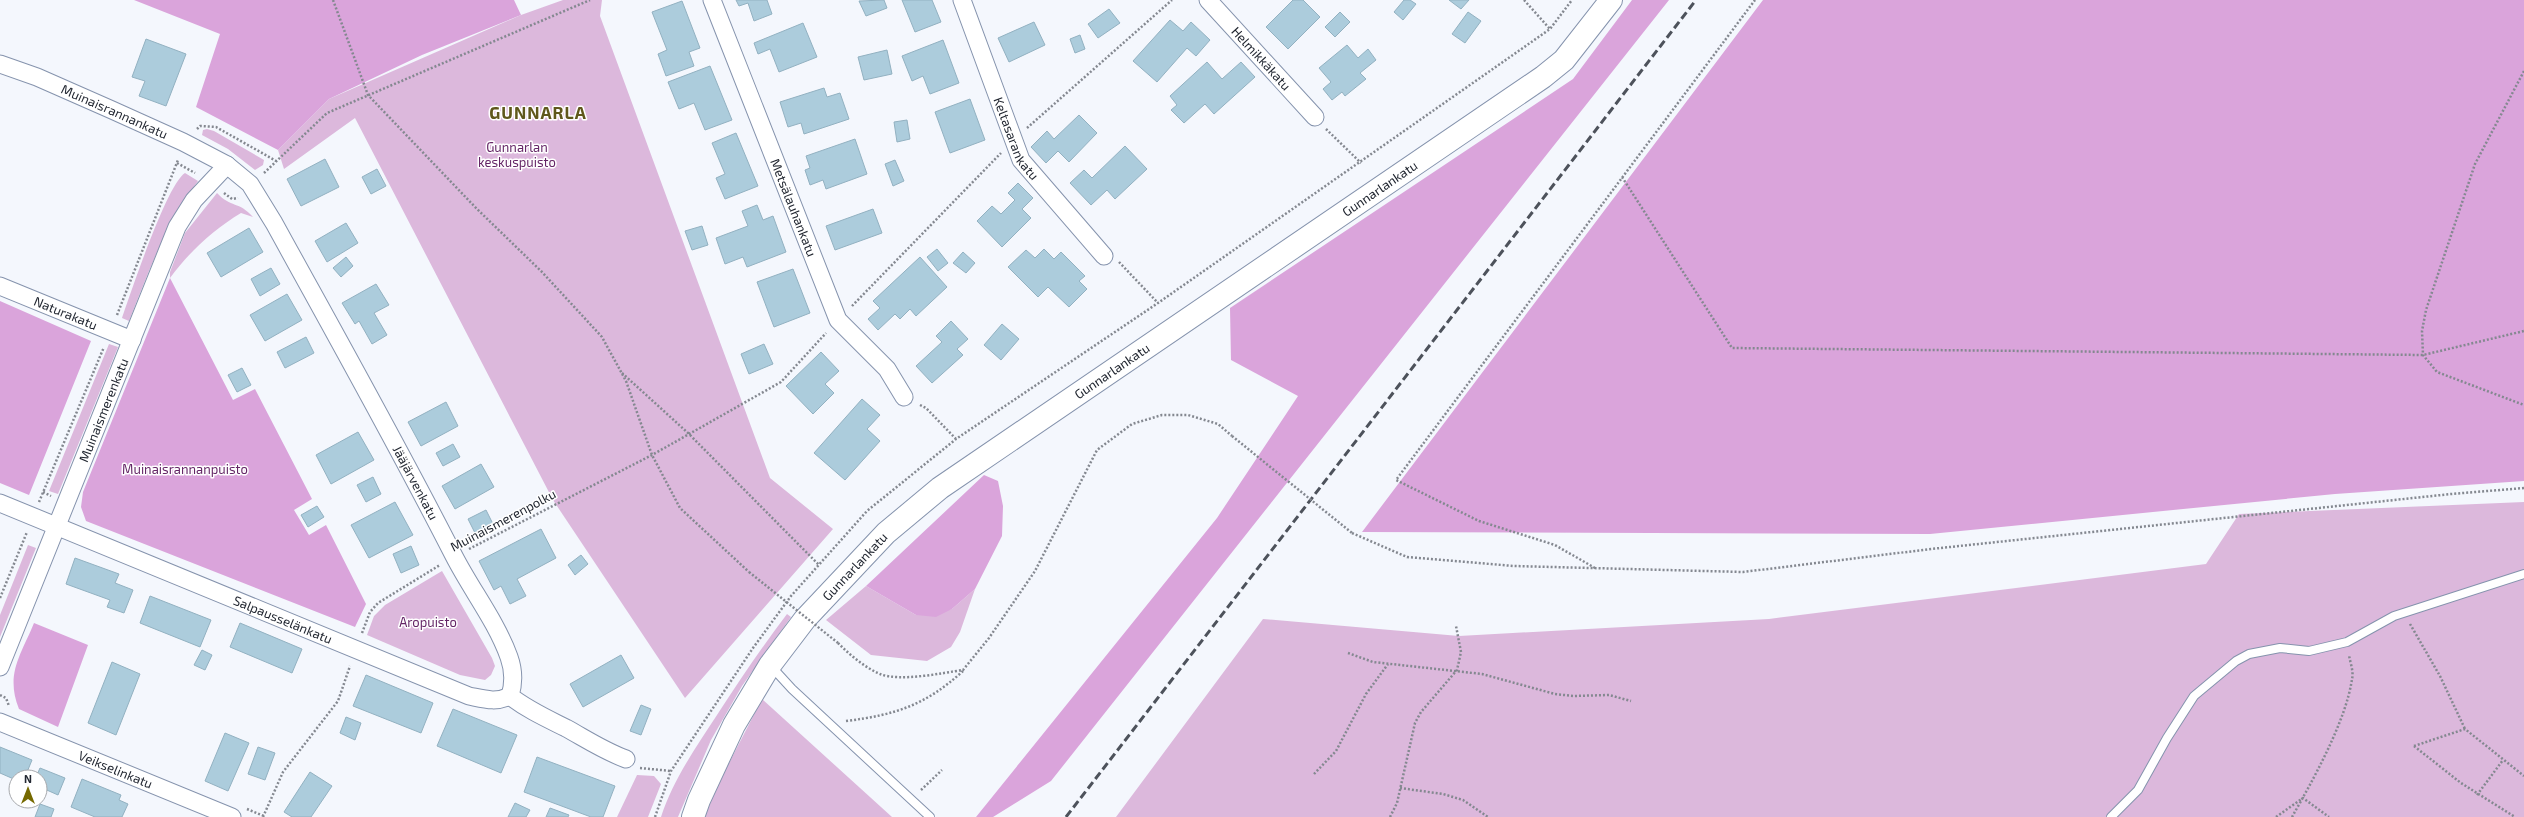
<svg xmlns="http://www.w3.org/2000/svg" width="2524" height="817" font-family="'Exo 2',sans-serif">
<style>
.green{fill:#dcb8dc}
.forest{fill:#daa4db}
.building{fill:#acccdc;stroke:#92b1c1}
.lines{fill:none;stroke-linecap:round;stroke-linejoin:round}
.lane-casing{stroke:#8593ad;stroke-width:10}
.street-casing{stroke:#8593ad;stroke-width:19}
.secondary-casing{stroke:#8593ad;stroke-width:24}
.path{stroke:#848890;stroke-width:2.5;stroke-dasharray:2 2;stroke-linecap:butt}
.lane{stroke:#fff;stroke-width:8}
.street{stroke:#fff;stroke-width:17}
.secondary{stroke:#fff;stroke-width:22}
.rail{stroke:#4d525b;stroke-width:3;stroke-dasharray:8 4;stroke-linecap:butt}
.path-bridge{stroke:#848890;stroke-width:2.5;stroke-dasharray:2 2;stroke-linecap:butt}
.labels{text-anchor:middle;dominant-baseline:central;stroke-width:3;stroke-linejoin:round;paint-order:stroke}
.street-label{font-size:13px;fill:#232832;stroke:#fff}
.park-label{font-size:13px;fill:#642566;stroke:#fff}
.district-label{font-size:17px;font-weight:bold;letter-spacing:1px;fill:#5f571b;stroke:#fff}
</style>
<rect width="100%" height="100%" fill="#f4f7fd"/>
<path class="green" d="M563,0H602L600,16L770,478L833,529L685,698L553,500L355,118L284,169L278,150L329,99L521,15Z
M207,129L214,131L264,160L263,165L255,170L228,149L202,135L203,130Z
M185,173L198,181C165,225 149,271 129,321L122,318C131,292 167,184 185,173Z
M217,193C231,208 239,201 253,217L241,213C213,230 189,252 170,278V272L185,233Z
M109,344L118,347L58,494L49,491Z
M2524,502V817H1116L1263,619L1459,636L1769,619L2206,564L2239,514Z
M28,545L36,548L0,637V615Z
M442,571L492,658L495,666L491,675L485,680L460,675L367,635L374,616L385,605Z
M866,586L916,615L952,609L975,589L960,632L951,647L927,661L871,655L826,620Z
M787,614L791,617L742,686L711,740L678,817H661C673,780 696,747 717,715C739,681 762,647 787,614Z
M762,699L892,817H705L711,798Z
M637,775L654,776L661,784L648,817H617Z"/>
<path class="forest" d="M134,0H514L521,15L422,55L329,99L278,150L196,107L220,34Z
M1632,0H1669L1051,781L993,817H976L1217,518L1298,396L1231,360L1230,308L1573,79Z
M1763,0H2524V481L2335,494L1930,534L1362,532Z
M170,278L233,400L255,389L312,499L294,510L309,535L326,525L366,604L355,627L86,521L81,507L83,492Z
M0,301L91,341L29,495L0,483Z
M984,475L998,481L1003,506L1002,536L975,589L952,609L936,617L916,615L866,586Z
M34,623L88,645L58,727L19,709C5,674 21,655 34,623Z"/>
<path class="building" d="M736,0H767L772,14L754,21L748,3L739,6Z
M884,0L887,8L866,16L859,1Z
M902,0H932L941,22L915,32Z
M1293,0H1303L1320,17L1288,49L1266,27Z
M1404,0H1410L1416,4L1403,20L1394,12Z
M1449,0H1469L1461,9Z
M682,1L700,48L689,52L694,66L666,76L658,54L667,50L652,12Z
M1109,9L1120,23L1098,38L1088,24Z
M1340,12L1350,22L1335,37L1325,27Z
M1468,12L1481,21L1465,43L1452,34Z
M1170,20L1183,31L1191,22L1210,40L1196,56L1187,48L1157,82L1133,61Z
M1034,22L1045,45L1009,62L998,38Z
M803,23L817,57L779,72L770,49L758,54L754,43Z
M1080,35L1085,49L1075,53L1070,39Z
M146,39L186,54L166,106L139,96L145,81L132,77Z
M943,40L959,83L930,94L923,76L912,81L902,56Z
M1347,45L1358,58L1368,49L1376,60L1360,73L1366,79L1345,96L1342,92L1332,100L1323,89L1331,82L1319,68Z
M887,50L892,74L864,80L858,57Z
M1207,62L1222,79L1241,62L1255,77L1214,114L1205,104L1184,123L1171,110L1177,105L1170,96Z
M710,66L732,120L705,130L694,103L679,109L668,82Z
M824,88L827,97L840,93L849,119L804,134L801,123L788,127L780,102Z
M970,99L985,140L950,153L935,112Z
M1079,115L1097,133L1069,162L1058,151L1046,163L1031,147L1047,131L1054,139Z
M907,120L910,139L897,142L894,122Z
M736,133L758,186L725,199L716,178L725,174L712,143Z
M855,139L867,174L826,189L823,180L810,185L805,170L810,168L806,156Z
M1125,146L1147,169L1115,199L1107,190L1091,205L1070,183L1084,170L1092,178Z
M325,159L339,187L301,206L287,179Z
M895,160L904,181L893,186L885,164Z
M377,169L386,186L371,194L362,177Z
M1018,183L1033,198L1022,209L1031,218L1002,247L977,221L992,206L1001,214L1015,200L1008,193Z
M757,205L763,220L773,216L786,252L747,267L743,257L725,264L716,238L748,226L742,211Z
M873,209L882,233L835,250L826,226Z
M346,223L358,243L327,262L315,241Z
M702,226L708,245L692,250L685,231Z
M249,228L263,252L221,277L207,253Z
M937,249L948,263L938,271L927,257Z
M1044,249L1054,259L1061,252L1085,276L1079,281L1087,289L1069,307L1048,287L1038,297L1008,267L1026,250L1035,258Z
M963,252L975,263L966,273L953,263Z
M346,257L353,266L341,277L333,268Z
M920,257L947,287L916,316L910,309L900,319L895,314L878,330L868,319L880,308L873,301Z
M271,268L280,284L260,296L251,279Z
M793,269L810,313L774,327L757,282Z
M376,284L389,305L374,313L387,335L372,344L359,321L355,324L342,303Z
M287,294L302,320L265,341L250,315Z
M951,321L968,339L957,349L963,355L932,383L916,366L942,342L936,336Z
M1002,324L1019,339L1001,360L984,345Z
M306,337L314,353L285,368L277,352Z
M764,344L773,364L749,374L741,354Z
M821,352L839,371L825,384L834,393L813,414L786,386Z
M242,368L251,385L237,392L228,375Z
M862,399L880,415L867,429L880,441L845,480L814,453Z
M446,402L458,426L421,446L408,422Z
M358,432L374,460L331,484L316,455Z
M453,444L460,457L443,466L436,453Z
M481,464L494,487L455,509L442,486Z
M373,477L381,494L366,502L357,485Z
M395,502L413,535L369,558L351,525Z
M317,506L324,517L308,527L301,515Z
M486,510L493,524L475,533L468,519Z
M541,529L556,558L517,579L526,596L510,604L501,586L494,590L479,561Z
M411,546L419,565L401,573L393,554Z
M581,555L588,564L575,575L568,565Z
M75,558L119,574L115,583L133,590L124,613L107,607L110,600L66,584Z
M150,596L211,620L200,647L140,623Z
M240,623L302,649L292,673L230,647Z
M202,650L212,655L205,670L194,665Z
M621,655L634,678L583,707L570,684Z
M112,662L140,674L116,735L88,723Z
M366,675L433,703L421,733L353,706Z
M641,705L651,709L641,735L630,731Z
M453,709L517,735L501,773L437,746Z
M346,717L361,723L355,740L340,733Z
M225,733L249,743L228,791L205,781Z
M0,747L32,760L25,777H16V780L0,773Z
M258,747L275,753L265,780L248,774Z
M537,757L615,786L603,817H591L524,792Z
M40,768L65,778L58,795L40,787V777H36Z
M310,772L332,786L311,817H292L284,812Z
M82,779L121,795L119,800L128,804L122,817H95L71,807Z
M515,803L530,810L526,817H508Z
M40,804L54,809L51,817H35Z
M550,808L569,815L568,817H546Z"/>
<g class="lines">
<defs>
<path id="lane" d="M770,665L792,689L930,817
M2111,817L2138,790L2167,738L2194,696L2236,661L2249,654L2280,648L2309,651L2347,642L2394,616L2524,574"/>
<g id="street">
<path id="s1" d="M712,0L838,320L887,369L904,397"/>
<path id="s2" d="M962,0L1021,160L1104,256"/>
<path id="s3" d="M1208,0L1315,117"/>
<path id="s4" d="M0,64L37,77L112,110L183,142L227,165L250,184L274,223C335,334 397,444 454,556C472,591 496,621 509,657C514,671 514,683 510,696C528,710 546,718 566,728C586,739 604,751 626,759"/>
<path id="s5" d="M0,286L132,340"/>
<path id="s6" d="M0,503L469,696C484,699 496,703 510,696"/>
<path id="s7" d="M0,667L177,227L194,200L227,165"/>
<path id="s8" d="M0,722L232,817"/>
</g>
<g id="secondary">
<path id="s9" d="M693,817L699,800L734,725L770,665L805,619L886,533L940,488L1543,77L1564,60L1611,0"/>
</g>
</defs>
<use href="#lane" class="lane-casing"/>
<use href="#street" class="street-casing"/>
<use href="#secondary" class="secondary-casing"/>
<path class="path" d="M333,0L368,95L476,208L542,272L602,337L626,381L652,455L680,508L749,572
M1524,0L1550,29
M2524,71L2475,164L2426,310L2422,331L2423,355L2437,372L2524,405
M1027,128L1172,0
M197,129L200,126L216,127L278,162
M1326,129L1361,163
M177,163L195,173
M264,173L327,113L590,0
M1622,177L1732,348L2423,355L2524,331
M224,193L232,199L238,198
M1119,262L1158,303
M852,306L1001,153
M117,315L178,160
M622,373L688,433L819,565
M920,405L926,408L956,439
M43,492L51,496
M39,502L104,347
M1352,533L1407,557L1514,566L1743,572L1931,549L2451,494L2524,488
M469,549L652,455L781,382L826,333
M1595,568L1555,545L1479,521L1396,480L1755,0
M0,598L27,532
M2410,624L2440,676L2465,729
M362,633L370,612L378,603L440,565
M838,643C850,655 864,667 880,674C900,682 942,673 963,670L989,638L1035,571L1097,450L1132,424L1162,415H1188L1218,424L1232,436
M1348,653L1373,662L1482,674L1555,694L1573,696L1609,695L1631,701
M0,695L6,698L9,706
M846,721C895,715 926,705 963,671
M2414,746L2465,729L2524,776
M2414,746L2461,783L2515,817
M640,768L671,771
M1314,774L1336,751L1366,694L1388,664
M1400,788L1443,794L1463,800L1488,817
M921,790L942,770
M2477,795L2503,760
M247,809L264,816
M263,817L283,772L338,701L350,666
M655,817L671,771L753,648L791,596L867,511L956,439L1158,303L1550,29L1572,0
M1390,817L1397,803L1415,723L1421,712L1457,670L1461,652L1456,626
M2276,817L2303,798L2329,817
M2292,817C2313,780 2346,721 2352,679C2354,672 2350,662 2349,655"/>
<use href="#lane" class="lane"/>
<use href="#street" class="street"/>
<use href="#secondary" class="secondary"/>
<path class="rail" d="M1066,817L1696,0"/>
<path class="path-bridge" d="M1232,436L1352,533
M749,572L838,643"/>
</g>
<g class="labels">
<g class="street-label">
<text stroke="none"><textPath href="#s3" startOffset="79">Helmikkäkatu</textPath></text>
<text stroke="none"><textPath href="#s4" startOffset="124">Muinaisrannankatu</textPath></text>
<text stroke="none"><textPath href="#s2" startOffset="149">Keltasarankatu</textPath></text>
<text stroke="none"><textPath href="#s9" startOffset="949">Gunnarlankatu</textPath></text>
<text stroke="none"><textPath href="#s1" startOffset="223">Metsälauhankatu</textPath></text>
<text stroke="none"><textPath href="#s5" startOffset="71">Naturakatu</textPath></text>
<text stroke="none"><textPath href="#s9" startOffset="625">Gunnarlankatu</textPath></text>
<text stroke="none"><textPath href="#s7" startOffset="277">Muinaismerenkatu</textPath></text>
<text stroke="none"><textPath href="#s4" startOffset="620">Jääjärvenkatu</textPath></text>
<text transform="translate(503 520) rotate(-28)">Muinaismerenpolku</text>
<text stroke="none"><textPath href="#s9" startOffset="301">Gunnarlankatu</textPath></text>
<text stroke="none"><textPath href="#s6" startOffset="306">Salpausselänkatu</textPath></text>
<text stroke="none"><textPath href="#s8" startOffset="125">Veikselinkatu</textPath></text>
</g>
<g class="park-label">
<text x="517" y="147">Gunnarlan<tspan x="517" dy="15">keskuspuisto</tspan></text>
<text x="185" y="469">Muinaisrannanpuisto</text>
<text x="428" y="622">Aropuisto</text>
</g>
<g class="district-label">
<text x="538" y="112">GUNNARLA</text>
</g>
</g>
<g transform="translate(28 789)"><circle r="19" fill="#ffffff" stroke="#a7a9ad"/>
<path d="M0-3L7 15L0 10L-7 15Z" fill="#756900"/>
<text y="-6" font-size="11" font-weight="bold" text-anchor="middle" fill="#232832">N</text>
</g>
</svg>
